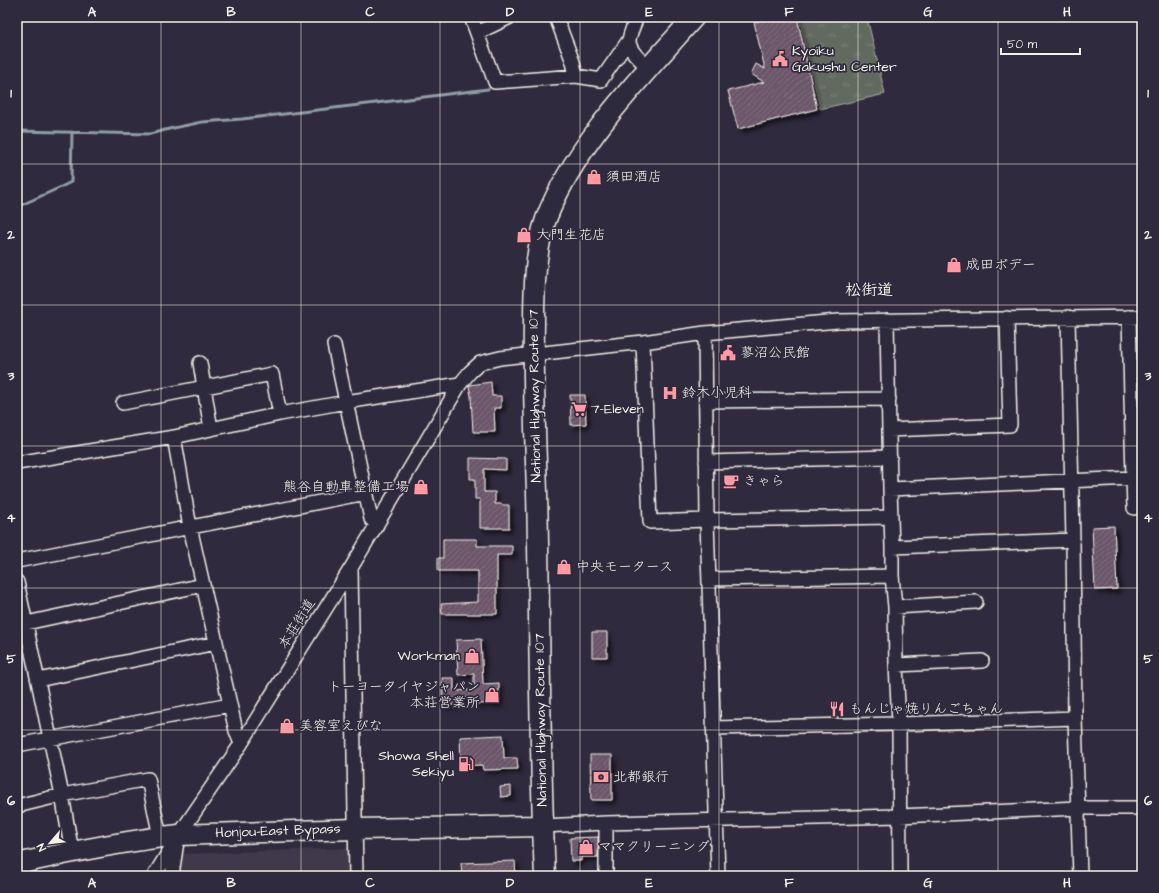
<svg xmlns="http://www.w3.org/2000/svg" width="1159" height="893" font-family="'Architects Daughter','Klee One',sans-serif">
<style>
.built{fill:#41374b}
.grass{fill:url(#grass-tufts);stroke:#abaea4}
.lines{fill:none;stroke-linecap:round;stroke-linejoin:round}
.stream{stroke:#919ea6;stroke-width:3}
.building{fill:url(#building-hatch);stroke:#f4f1e8;filter:url(#shadow)}
.minor-casing{stroke:#f4f1e8;stroke-width:16}
.highway-casing{stroke:#f4f1e8;stroke-width:23}
.minor{stroke:#2f2a3d;stroke-width:13}
.highway{stroke:#2f2a3d;stroke-width:20}
.grid{fill:none;stroke:#f4f1e8;stroke-width:1;stroke-opacity:0.55}
.labels{text-anchor:middle;dominant-baseline:central;stroke-width:3.5;stroke-linejoin:round;paint-order:stroke}
.poi-label{font-size:14px;fill:#f4f1e8;stroke:#2f2a3d;text-anchor:start}
.street-label{font-size:14px;fill:#f4f1e8;stroke:#2f2a3d}
.quarter-label{font-size:16px;font-weight:bold;fill:#f4f1e8;stroke:#2f2a3d}
.neatline{fill:none;stroke:#f4f1e8;stroke-width:1.5}
.grid-label{font-size:13px;text-anchor:middle;font-weight:bold;fill:#f4f1e8}
</style>
<defs>
<pattern id="grass-tufts" width="24" height="20" patternUnits="userSpaceOnUse"><rect width="24" height="20" fill="#626b5f"/><path d="M3 7l-1-3M5 7V3M7 7l1-3M15 17l-1-3M17 17v-4M19 17l1-3" fill="none" stroke="#798176"/></pattern>
<pattern id="building-hatch" width="6" height="6" patternUnits="userSpaceOnUse"><rect width="6" height="6" fill="#6c566b"/><path d="M-1 1l2-2M0 6l6-6M5 7l2-2" fill="none" stroke="#826f80"/></pattern>
<filter id="shadow"><feDropShadow dx="3.5" dy="3.5" stdDeviation="2" flood-color="#0009"/></filter>
</defs>
<rect width="100%" height="100%" fill="#2f2a3d"/>
<filter id="ink" filterUnits="userSpaceOnUse"><feTurbulence type="fractalNoise" baseFrequency=".025" numOctaves="2"/><feDisplacementMap in="SourceGraphic" scale="8" xChannelSelector="R" yChannelSelector="G"/><feConvolveMatrix kernelMatrix="1 2 1 2 8 2 1 2 1" color-interpolation-filters="sRGB"/></filter>
<g filter="url(#ink)">
<path class="built" d="M349,848L350,876H178L180,854Z"/>
<path class="grass" d="M799,17H867L885,94L820,109Z"/>
<g class="lines">
<path class="stream" d="M17,131L150,134L169,129L202,122L242,119L384,102L488,89
M17,207L61,187L71,182L72,132"/>
</g>
<path class="building" d="M776,17H797L817,109L738,129L728,91L764,82L751,74L756,64L765,69L754,22Z
M491,382L492,396H501V408H494L495,432H473L471,396L469,386L470,385Z
M570,395H585L586,424L571,425Z
M470,458L506,459V470L484,469V492H495V504H502V505H509V528H480V499H475V479H470Z
M1114,526L1117,589L1095,590L1092,527Z
M443,539H477V546H512V555H497V614H442L441,604L478,602V571H438V558H443Z
M592,632H607V657H592Z
M481,639L483,684L499,683V703L475,704V699H457V705H443L442,678H454V691L474,690V674L458,675L456,640Z
M503,735L504,758H517L518,769L483,770L482,765L461,766L460,737Z
M590,755H612V800H591Z
M511,786V796L501,797L500,787Z
M598,837V857H581V861H571L570,838Z
M515,861L516,876H462L461,863Z"/>
<g class="lines">
<defs>
<path id="minor" d="M471,17L495,82L576,76L601,80L629,40
M556,17L573,62L576,76
M637,17C635,23 629,35 629,41C629,52 642,61 649,68
M477,33L510,17
M1068,317L1073,540L1075,718L1080,876
M887,320L890,489L892,547V576L895,607L896,665L899,724L900,876
M705,333L707,520L718,876
M643,342L650,522L707,520L891,517
M334,345L371,519L377,525
M200,363L211,429
M706,401L889,399
M123,403L272,374L280,414
M889,430L1010,425L1007,318
M174,437L190,527L236,731L241,744
M706,462L890,457
M17,463L174,437L280,414L346,402L460,384
M1133,478L1134,508
M890,489L1133,478L1129,317
M892,547L1073,540
M17,561L366,493
M351,568L356,876
M709,579L892,576
M17,582L62,795L72,852
M895,607L976,602
M17,625L203,585
M896,665L982,661
M38,680L216,643
M713,728L899,724L1075,718
M17,745L230,705
M17,806L62,795L148,779L160,837
M542,826L606,823L899,816L1078,808H1142
M154,876L179,835L241,744L351,568L460,384L470,372L480,363L500,358L643,342L705,333L838,321L1142,317
M173,876V868L177,842
M606,876V823"/>
<path id="highway" d="M17,864C70,852 124,841 179,835L355,829L542,826
M545,876C539,748 540,620 537,492C535,436 533,379 534,323C534,290 535,250 546,219C576,142 641,78 694,17"/>
</defs>
<use href="#minor" class="minor-casing"/>
<use href="#highway" class="highway-casing"/>
<use href="#minor" class="minor"/>
<use href="#highway" class="highway"/>
</g>
</g>
<path class="grid" d="M161,17V876M301,17V876M440,17V876M580,17V876M719,17V876M858,17V876M998,17V876M17,164H1142M17,305H1142M17,446H1142M17,588H1142M17,730H1142"/>
<defs>
<symbol id="civic-bare" viewBox="-9 -9 18 18"><path d="M-.6-6.5H3V-4.5H.6V-3L4-1V1h2V6H-6V1h2V-1L-.6-3ZM-1.2 2.5V6h2.4V2.5Z" fill="#ff9aa2" stroke="#2f2a3d" stroke-width="2.5" paint-order="stroke"/></symbol>
<symbol id="shop-bare" viewBox="-9 -9 18 18"><path d="M-5-2.5h2.3a2.7 3.5 0 0 1 5.4 0H5L5.5 6h-11ZM-1.5-2.5h3a1.5 2.3 0 0 0-3 0Z" fill="#ff9aa2" stroke="#2f2a3d" stroke-width="2.5" paint-order="stroke"/></symbol>
<symbol id="hospital-bare" viewBox="-9 -9 18 18"><path d="M-5-5h3v3.5h4V-5h3V5h-3V1.5h-4V5h-3Z" fill="#ff9aa2" stroke="#2f2a3d" stroke-width="2.5" paint-order="stroke"/></symbol>
<symbol id="supermarket-bare" viewBox="-9 -9 18 18"><path d="M-6-5.5h2.5l.6 2H6L4.5 2H-2.5L-4.4-4H-6ZM-1.5 3.2a1.3 1.3 0 1 0 .1 0ZM3 3.2a1.3 1.3 0 1 0 .1 0Z" fill="#ff9aa2" stroke="#2f2a3d" stroke-width="2.5" paint-order="stroke"/></symbol>
<symbol id="cafe-bare" viewBox="-9 -9 18 18"><path d="M-5.5-4.5H6V0H3Q3 3.5 0 3.5H-2.5Q-5.5 3.5-5.5 0ZM3-3.2v2h1.7v-2ZM-6 4.5H4V6H-6Z" fill="#ff9aa2" stroke="#2f2a3d" stroke-width="2.5" paint-order="stroke"/></symbol>
<symbol id="restaurant-bare" viewBox="-9 -9 18 18"><path d="M-5-6h1v4h1v-4h1v4h1v-4h1v5L-1.5 .5V6h-2V.5L-5-1ZM5-6V6H3V1.5H1.5Q1.5-4 5-6Z" fill="#ff9aa2" stroke="#2f2a3d" stroke-width="2.5" paint-order="stroke"/></symbol>
<symbol id="fuel-bare" viewBox="-9 -9 18 18"><path d="M-5.5-6h7V0h2V4h1.3V-2.5L3-4.5l.8-.8L6-3V5H2.5V1h-1V6h-7ZM-4.2-4.7v3.2H.2V-4.7Z" fill="#ff9aa2" stroke="#2f2a3d" stroke-width="2.5" paint-order="stroke"/></symbol>
<symbol id="bank-bare" viewBox="-9 -9 18 18"><path d="M-6-4H6V4H-6ZM0-2.3a2.3 2.3 0 1 0 0 4.6a2.3 2.3 0 1 0 0-4.6Z" fill="#ff9aa2" stroke="#2f2a3d" stroke-width="2.5" paint-order="stroke"/></symbol>
</defs>
<g fill-rule="evenodd">
<use href="#civic-bare" x="769" y="48" width="22" height="22"/>
<use href="#shop-bare" x="583" y="166" width="22" height="22"/>
<use href="#shop-bare" x="513" y="224" width="22" height="22"/>
<use href="#shop-bare" x="943" y="254" width="22" height="22"/>
<use href="#civic-bare" x="717" y="342" width="22" height="22"/>
<use href="#hospital-bare" x="659" y="382" width="22" height="22"/>
<use href="#supermarket-bare" x="568" y="398" width="22" height="22"/>
<use href="#cafe-bare" x="720" y="470" width="22" height="22"/>
<use href="#shop-bare" x="410" y="476" width="22" height="22"/>
<use href="#shop-bare" x="553" y="556" width="22" height="22"/>
<use href="#shop-bare" x="461" y="645" width="22" height="22"/>
<use href="#shop-bare" x="481" y="684" width="22" height="22"/>
<use href="#restaurant-bare" x="826" y="698" width="22" height="22"/>
<use href="#shop-bare" x="276" y="715" width="22" height="22"/>
<use href="#fuel-bare" x="455" y="753" width="22" height="22"/>
<use href="#bank-bare" x="590" y="766" width="22" height="22"/>
<use href="#shop-bare" x="575" y="836" width="22" height="22"/>
</g>
<g class="labels">
<g class="poi-label">
<text x="792" y="51">Kyoiku<tspan x="792" dy="16">Gakushu Center</tspan></text>
<text x="606" y="177">須田酒店</text>
<text x="536" y="235">大門生花店</text>
<text x="966" y="265">成田ボデー</text>
<text x="740" y="353">蓼沼公民館</text>
<text x="682" y="393">鈴木小児科</text>
<text x="591" y="409">7-Eleven</text>
<text x="743" y="481">きゃら</text>
<text x="409" y="487" text-anchor="end">熊谷自動車整備工場</text>
<text x="576" y="567">中央モータース</text>
<text x="460" y="656" text-anchor="end">Workman</text>
<text x="480" y="687" text-anchor="end">トーヨータイヤジャパン<tspan x="480" dy="16">本荘営業所</tspan></text>
<text x="849" y="709">もんじゃ焼りんごちゃん</text>
<text x="299" y="726">美容室えびな</text>
<text x="454" y="756" text-anchor="end">Showa Shell<tspan x="454" dy="16">Sekiyu</tspan></text>
<text x="613" y="777">北都銀行</text>
<text x="598" y="847">ママクリーニング</text>
</g>
<g class="street-label">
<text transform="translate(535 396) rotate(-91)">National Highway Route 107</text>
<text transform="translate(297 624) rotate(-58)">本荘街道</text>
<text transform="translate(541 720) rotate(-91)">National Highway Route 107</text>
<text transform="translate(278 831) rotate(-2)">Honjou-East Bypass</text>
</g>
<g class="quarter-label">
<text x="869" y="290">松街道</text>
</g>
</g>
<rect width="1159" height="893" fill="none" stroke="#2f2a3d" stroke-width="44"/>
<g transform="translate(50 843) rotate(242)" stroke="#2f2a3d" stroke-width="3" paint-order="stroke">
<path d="M0-3L7 15L0 10L-7 15Z" fill="#f4f1e8"/>
<text y="-6" font-size="11" font-weight="bold" text-anchor="middle" fill="#f4f1e8">N</text>
</g>
<path d="M1001 48v6h79v-6" fill="none" stroke="#f4f1e8" stroke-width="2"/>
<text x="1007" y="48" font-size="12" fill="#f4f1e8" stroke="#2f2a3d" stroke-width="3" paint-order="stroke">50 m</text>
<rect x="22" y="22" width="1115" height="849" class="neatline"/>
<g class="grid-label">
<text x="92" y="16">A</text>
<text x="231" y="16">B</text>
<text x="370" y="16">C</text>
<text x="510" y="16">D</text>
<text x="649" y="16">E</text>
<text x="789" y="16">F</text>
<text x="928" y="16">G</text>
<text x="1067" y="16">H</text>
<text x="11" y="97">1</text>
<text x="1148" y="97">1</text>
<text x="11" y="239">2</text>
<text x="1148" y="239">2</text>
<text x="11" y="380">3</text>
<text x="1148" y="380">3</text>
<text x="11" y="522">4</text>
<text x="1148" y="522">4</text>
<text x="11" y="663">5</text>
<text x="1148" y="663">5</text>
<text x="11" y="805">6</text>
<text x="1148" y="805">6</text>
<text x="92" y="887">A</text>
<text x="231" y="887">B</text>
<text x="370" y="887">C</text>
<text x="510" y="887">D</text>
<text x="649" y="887">E</text>
<text x="789" y="887">F</text>
<text x="928" y="887">G</text>
<text x="1067" y="887">H</text>
</g>
</svg>
